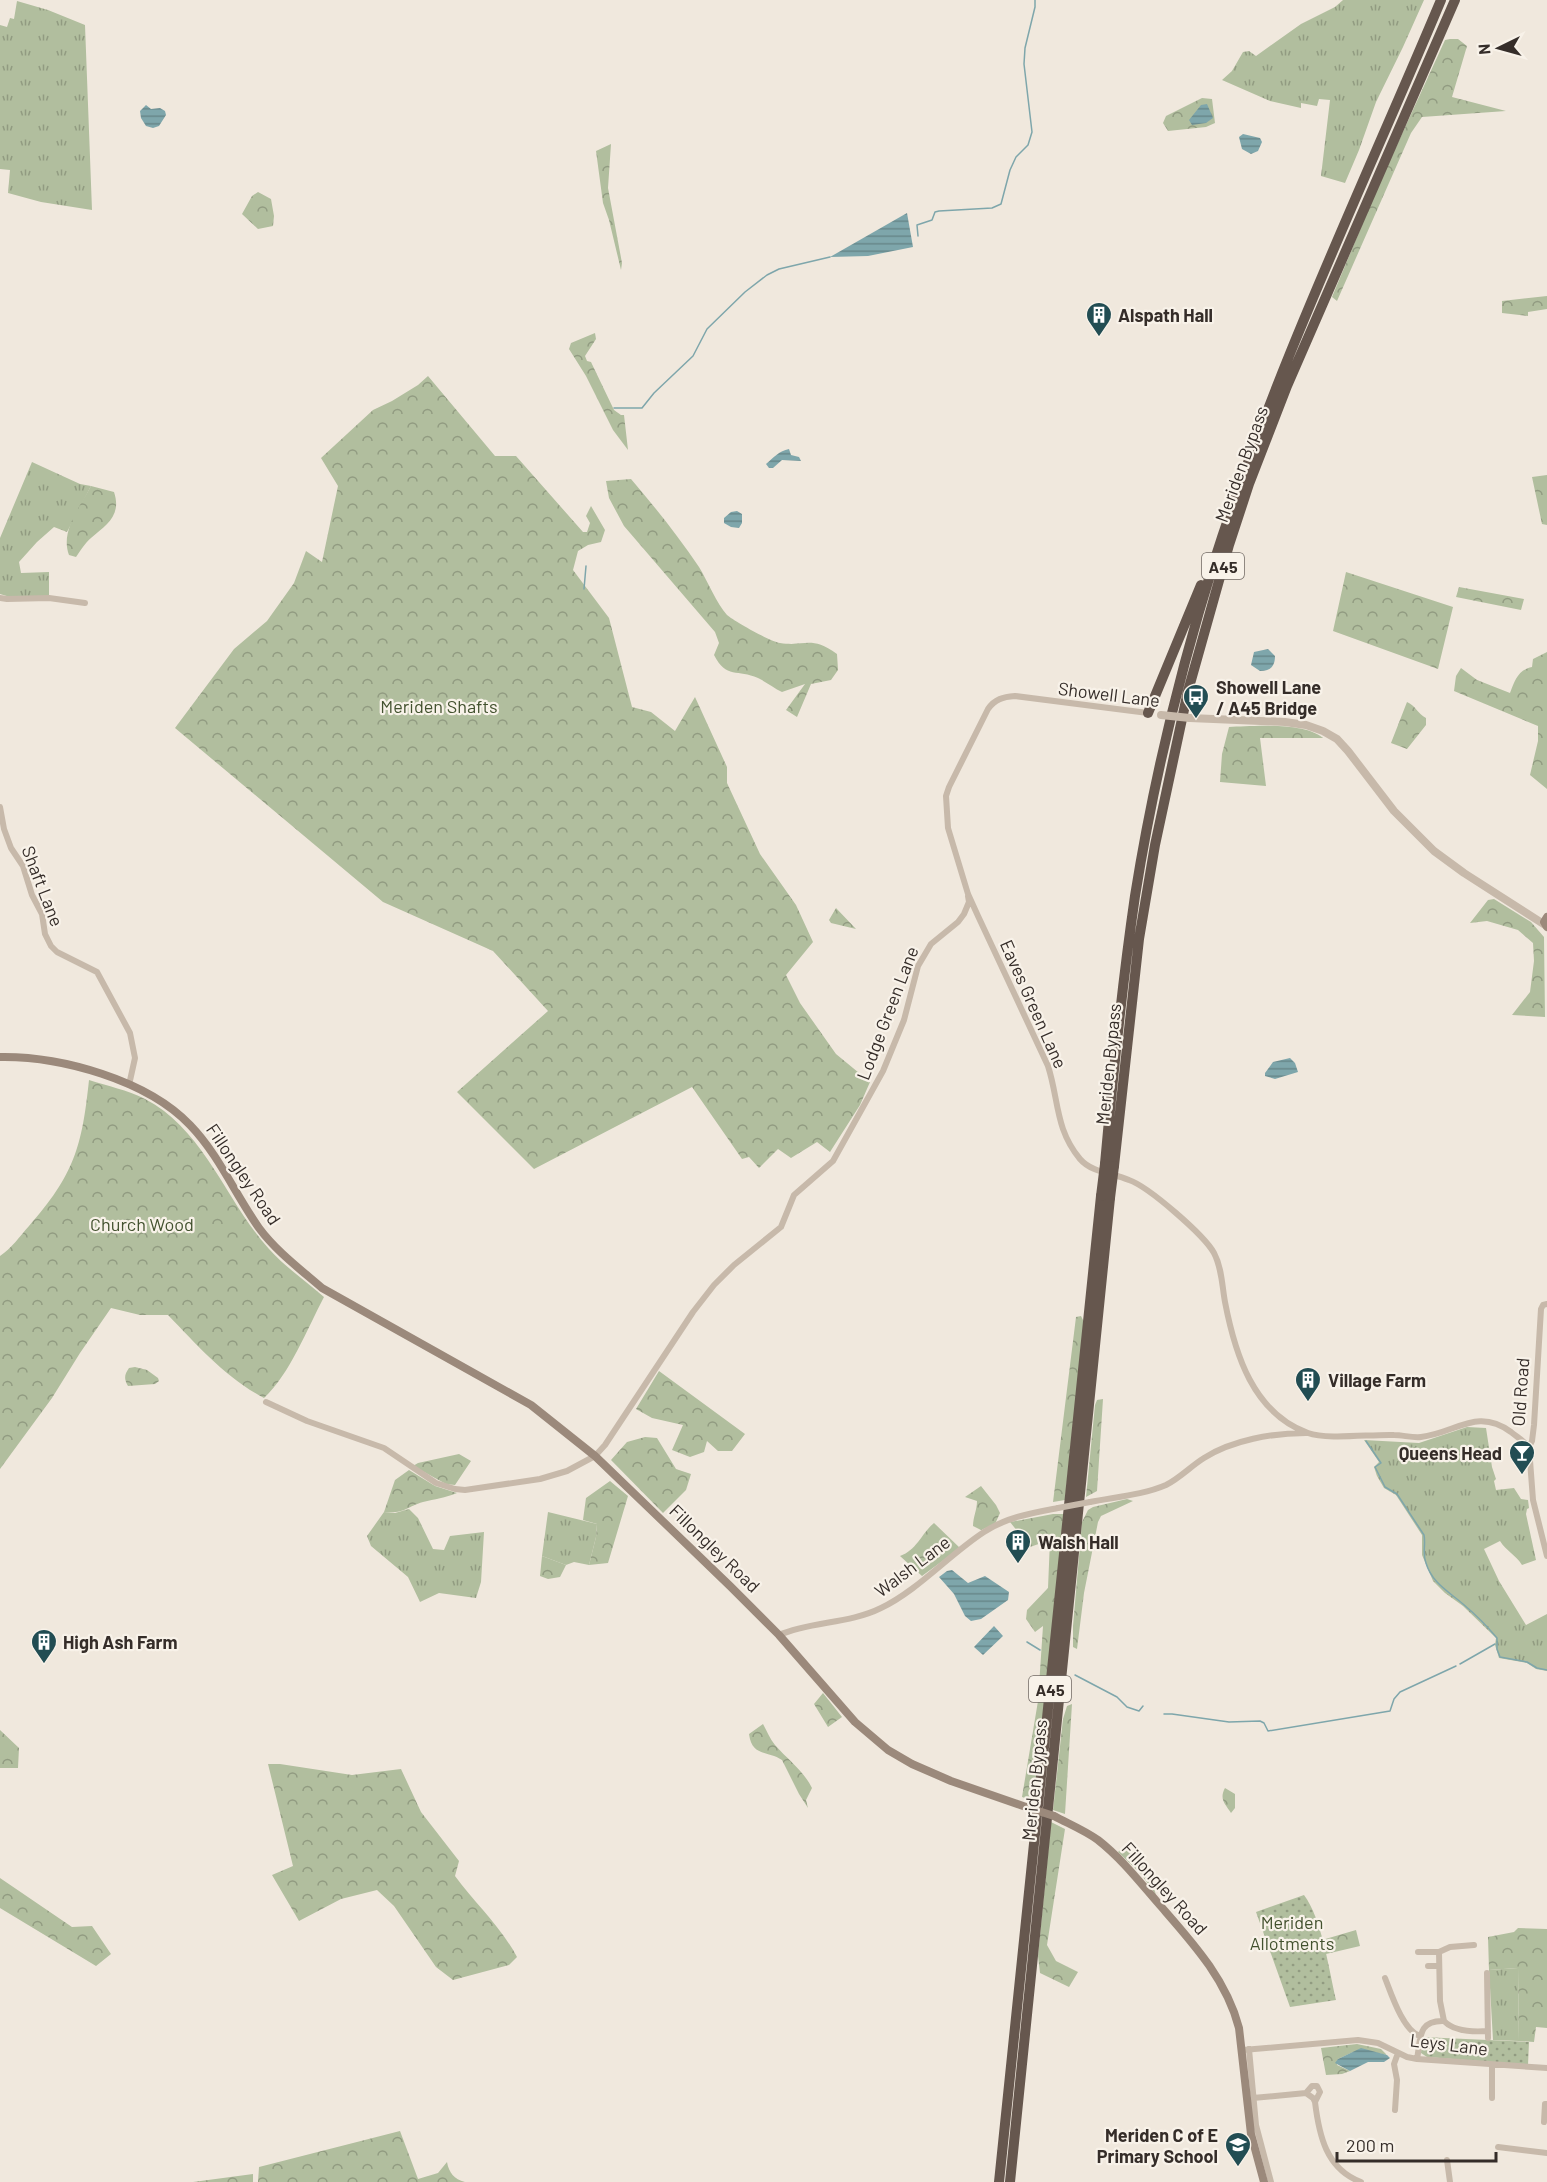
<svg xmlns="http://www.w3.org/2000/svg" width="1547" height="2182" font-family="Barlow,sans-serif">
<style>
.grass{fill:url(#grass-tufts)}
.forest{fill:url(#forest-crowns)}
.garden{fill:url(#garden-dots)}
.water{fill:url(#water-rules)}
.lines{fill:none;stroke-linecap:round;stroke-linejoin:round}
.stream{stroke:#7ea6ab;stroke-width:1.5}
.minor{stroke:#c7b9aa;stroke-width:6}
.tertiary{stroke:#c7b9aa;stroke-width:8}
.secondary{stroke:#9b897b;stroke-width:8}
.trunk{stroke:#66574e;stroke-width:10}
.minor-bridge{stroke:#c7b9aa;stroke-width:6}
.tertiary-bridge{stroke:#c7b9aa;stroke-width:8}
.secondary-bridge{stroke:#9b897b;stroke-width:8}
.trunk-bridge{stroke:#66574e;stroke-width:10}
.labels{text-anchor:middle;dominant-baseline:central;stroke-width:4.5;stroke-linejoin:round;paint-order:stroke}
.shield{fill:#f8f2e9;stroke:#706863;stroke-width:1.5}
.shield-label{font-size:16px;font-weight:bold;fill:#352d29}
.poi-label{font-size:18px;font-weight:bold;fill:#352d29;stroke:#f8f2e9;text-anchor:start}
.street-label{font-size:18px;fill:#352d29;stroke:#f8f2e9}
.park-label{font-size:18px;fill:#42512e;stroke:#f8f2e9}
</style>
<defs>
<pattern id="grass-tufts" width="24" height="20" patternUnits="userSpaceOnUse" patternTransform="scale(1.5)"><rect width="24" height="20" fill="#b1be9e"/><path d="M3 7l-1-3M5 7V3M7 7l1-3M15 17l-1-3M17 17v-4M19 17l1-3" fill="none" stroke="#919b81"/></pattern>
<pattern id="forest-crowns" width="20" height="18" patternUnits="userSpaceOnUse" patternTransform="scale(1.5)"><rect width="20" height="18" fill="#b1be9e"/><path d="M2 6a3 3 0 1 1 6 0M12 15a3 3 0 1 1 6 0" fill="none" stroke="#919b81"/></pattern>
<pattern id="garden-dots" width="8" height="8" patternUnits="userSpaceOnUse" patternTransform="scale(1.5)"><rect width="8" height="8" fill="#b1be9e"/><path d="M2 2h.1M6 6h.1" fill="none" stroke="#919b81" stroke-width="1.8" stroke-linecap="round"/></pattern>
<pattern id="water-rules" width="6" height="5" patternUnits="userSpaceOnUse" patternTransform="scale(1.5)"><rect width="6" height="5" fill="#7ea6ab"/><path d="M0 2.5h6" fill="none" stroke="#68888b"/></pattern>
</defs>
<rect width="100%" height="100%" fill="#f0e8dd"/>
<path class="grass" d="M1343,0H1424L1403,47L1376,102L1359,150L1345,183L1321,176L1330,100L1319,99L1317,106L1301,103V108L1270,101L1222,80L1232,71L1243,52L1249,51L1256,56L1301,24L1335,7Z
M17,1L48,10L85,25L92,210L41,202L8,193L10,170L0,169V25L7,27L10,18L14,19Z
M32,462L80,484L91,486L67,532L54,527L37,542L19,562L21,573L49,572V596L10,597L0,594V538Z
M1467,1427L1486,1428L1492,1467L1496,1479L1494,1481L1496,1490L1514,1488L1521,1499L1528,1500L1529,1508L1527,1509L1526,1514L1536,1560L1522,1565C1516,1555 1506,1551 1500,1541L1484,1549L1499,1581L1526,1625L1547,1614V1671L1536,1669L1527,1663L1499,1658L1495,1645L1496,1638L1463,1606L1445,1593L1433,1581L1422,1555V1535L1396,1495L1384,1488L1377,1476L1374,1467L1379,1462L1364,1440L1419,1443Z
M409,1509L418,1518L433,1549L444,1550L450,1536L484,1532L481,1582L476,1598L439,1593L420,1602L408,1577L371,1546L367,1536L384,1512L395,1513Z
M548,1512L597,1524L596,1537L589,1565L574,1562L566,1565L542,1556Z
M1518,1968L1519,2041L1493,2040L1489,1970Z"/>
<path class="forest" d="M1450,39H1458L1467,46L1452,97L1506,111L1422,117L1411,133L1337,301L1332,297L1380,182L1445,40Z
M1202,98L1212,99L1215,123L1206,127L1168,131L1163,123L1166,116Z
M611,144L608,188L622,263L621,270L609,220L603,203L596,151Z
M258,192L271,199L274,216L273,226L258,229L242,214L252,196Z
M1547,296V309L1528,312V316L1502,313V301Z
M595,333L596,339L585,356L587,361L591,362L614,410L621,415H624L628,450L613,430L586,376L569,349L571,343Z
M428,376L495,456H516L583,532H587L590,523L586,516L591,506L605,530L601,542L588,545L578,551L573,570L609,618L632,707L651,712L675,731L695,697L727,767V783L760,854L796,905L813,942L786,975L800,1003L836,1054L870,1082L860,1105L830,1152L817,1142L791,1158L778,1149L759,1168L749,1157L742,1159L692,1087L534,1169L457,1092L548,1011L493,951L383,902L175,728L234,649L267,621L294,583L306,551L322,562L338,486L321,458L373,410L392,401L418,385Z
M1547,475V525L1542,524L1532,477Z
M631,479C655,507 678,536 699,567C707,580 717,604 727,615C734,621 771,642 780,643C806,647 810,635 837,654L838,670L831,680L811,684L797,717L786,710L805,684L782,692C774,688 766,682 758,678C738,669 726,679 714,655L719,643L715,632L624,526L609,498L606,481Z
M91,486L114,492C122,516 106,525 91,538C85,543 80,551 76,557L69,555C60,531 80,507 91,486Z
M1346,572L1453,607L1438,669L1333,631Z
M1459,587L1524,599L1521,610L1456,597Z
M1547,652V789L1530,775L1538,741V726L1454,691L1456,676L1461,668L1477,680L1510,693C1515,680 1518,670 1532,667L1533,659Z
M1407,702C1415,705 1418,714 1426,718V725L1407,749L1391,743Z
M1229,727C1253,726 1304,722 1323,738H1260L1266,786L1220,782L1222,754Z
M1494,899L1531,922L1544,937L1545,1017L1512,1015L1530,992L1534,961L1533,943L1518,930L1487,921L1470,923L1488,900Z
M836,908L856,929L831,923L829,920Z
M89,1080C108,1086 127,1090 145,1099C205,1130 226,1202 269,1249C285,1267 306,1281 324,1297C307,1329 290,1374 264,1398C226,1378 198,1346 168,1315H140L111,1308L80,1353L52,1398L0,1469V1256C11,1249 20,1236 29,1226C74,1175 82,1147 89,1080Z
M1081,1316L1084,1322L1065,1500L1053,1502L1076,1317Z
M135,1367L147,1370L158,1378L159,1381L155,1384L128,1386C124,1379 124,1375 129,1368Z
M659,1371L745,1434L732,1451H718L707,1441L704,1452L690,1457L672,1450L683,1425L652,1418L636,1409Z
M1103,1399L1097,1491L1086,1497L1095,1405L1097,1400Z
M645,1437L657,1438L676,1469L691,1474L686,1490L663,1513L611,1460L627,1442Z
M459,1454L471,1461L455,1485L446,1484L413,1466L418,1463Z
M409,1470L435,1486L457,1493C445,1498 435,1499 423,1502C406,1507 405,1514 384,1512L395,1480Z
M610,1481L628,1496L608,1563L589,1565L596,1537L597,1524L583,1520L586,1498Z
M981,1486L996,1505L1000,1513L995,1524L981,1530L973,1526C973,1517 977,1510 977,1501L965,1497Z
M1127,1499L1133,1501L1101,1516L1098,1522L1084,1593L1077,1649L1073,1647V1626L1082,1522L1088,1510L1093,1507Z
M1053,1514H1064L1034,1801L1022,1797L1038,1701L1043,1626L1035,1632L1026,1619L1027,1610L1048,1588L1050,1540L1030,1547L1010,1522Z
M934,1523L960,1548L922,1576L900,1556C917,1550 921,1534 934,1523Z
M542,1556L566,1565L560,1577L548,1579L540,1576Z
M823,1693L842,1717L828,1727L814,1704Z
M1072,1704L1065,1814L1053,1810L1063,1719L1067,1706Z
M763,1724C767,1731 770,1739 775,1745C788,1760 803,1770 812,1788L806,1800L808,1808L799,1794L782,1760C767,1750 752,1757 749,1734Z
M0,1730L19,1748L18,1768H0Z
M268,1764H280L352,1775L401,1769L421,1812L459,1861L455,1876C475,1903 501,1927 517,1957L509,1965L453,1980L436,1967L394,1906L377,1890L341,1899L299,1921L272,1875L293,1866Z
M1225,1788L1235,1794V1808L1231,1813C1225,1804 1219,1799 1225,1788Z
M1051,1822L1065,1829L1047,1945L1056,1961L1078,1972L1069,1987L1040,1973L1038,1956Z
M1123,1847C1144,1852 1151,1877 1156,1895L1141,1874L1118,1852Z
M0,1878L72,1927L92,1926L111,1954L96,1966L0,1908Z
M1518,1928L1547,1929V2028L1536,2027L1534,2042L1519,2041L1518,1968L1489,1970L1488,1937L1514,1932Z
M1356,1930L1360,1946L1326,1954L1322,1940Z
M1357,2044L1381,2049L1387,2055L1368,2051L1353,2052L1338,2059L1337,2065L1350,2071L1342,2074L1326,2075L1321,2048Z
M400,2131L418,2179L438,2173L447,2162C449,2173 454,2179 465,2182H258L259,2167Z
M253,2174V2182H193Z"/>
<path class="garden" d="M1304,1895C1322,1919 1329,1970 1336,2000L1290,2007L1256,1912Z
M1422,2037L1529,2042L1528,2065L1427,2057L1421,2053Z"/>
<path class="water" d="M1207,104L1213,118L1206,123L1192,125L1189,120L1201,105Z
M146,105L151,109L160,108L165,111L166,115L159,126L153,128L146,126L141,118L140,111Z
M1243,134L1260,138L1262,142L1258,151L1251,154L1242,149L1239,137Z
M907,213L913,247L868,256L830,257Z
M789,449L791,455L799,457L801,461L782,460L773,468H769L766,464C774,457 779,451 789,449Z
M737,511L742,514V523L739,528L731,527L724,523V518L731,512Z
M1268,649L1275,656C1275,667 1270,671 1260,671L1251,665L1254,652Z
M1290,1058L1295,1063L1298,1072L1275,1079L1265,1076V1073L1273,1062Z
M952,1570L968,1583L985,1576L1009,1592L1008,1600L981,1619L971,1621L965,1616L954,1594L939,1577L947,1571Z
M994,1626L1003,1636L983,1655L974,1647Z
M1361,2048L1387,2055L1390,2058L1384,2062H1368L1350,2071L1335,2063L1338,2059Z"/>
<g class="lines">
<path class="stream" d="M918,236L917,225L932,220L935,212L939,211L992,208L1001,204L1010,170L1016,157L1028,145L1032,132L1024,64L1025,48L1035,7V0
M614,408H642L654,393L693,356L707,329L745,292L767,275L779,269L830,257
M584,589L586,566
M1366,1441L1381,1463L1375,1467L1385,1487L1397,1494L1424,1535C1426,1545 1422,1553 1426,1563C1432,1583 1448,1591 1463,1604C1475,1614 1487,1626 1497,1638V1649L1500,1657L1527,1662L1537,1668L1547,1670
M1027,1642L1040,1650
M1460,1664L1495,1644
M1075,1675L1117,1697L1127,1707L1139,1711L1143,1706
M1164,1714H1172L1229,1722L1260,1721L1264,1723L1268,1731L1390,1711L1394,1699L1400,1692L1456,1666"/>
<path class="minor" d="M0,598L7,599L49,598L85,603
M1148,713L1015,696C1003,697 995,699 988,709L949,787L946,796L948,828L968,894L978,916L1048,1066C1059,1100 1055,1129 1080,1159C1092,1173 1113,1173 1129,1180C1149,1187 1204,1235 1214,1253C1222,1268 1222,1286 1225,1302C1235,1354 1253,1413 1308,1433C1327,1440 1372,1434 1394,1435C1403,1435 1412,1438 1421,1437C1456,1433 1477,1407 1511,1432C1517,1437 1524,1441 1529,1447
M0,807L4,829L11,848L23,866L32,895L42,914L45,934L51,946L57,952L97,972L130,1033L135,1058L129,1085
M1547,1304L1543,1305L1541,1309L1534,1425L1532,1441L1529,1447L1533,1500L1547,1556
M266,1402L307,1421L384,1448L436,1483L455,1489L465,1490L540,1479L567,1471L595,1456L605,1445L693,1312L714,1285L734,1265L781,1227L794,1195L833,1161L883,1071L904,1020L918,966L931,944L958,922L964,914L969,902L968,896
M1090,1502C1115,1497 1143,1495 1166,1485C1180,1478 1191,1466 1204,1458C1232,1440 1273,1433 1306,1433
M779,1635C811,1621 849,1624 881,1608C917,1591 950,1554 984,1532C1007,1517 1032,1513 1058,1508
M1418,1952H1439L1450,1947L1474,1945
M1439,1952L1440,2001L1444,2021
M1428,1966H1439
M1487,1973L1488,2038
M1385,1978C1391,1993 1403,2031 1420,2036
M1249,2049L1256,2125L1271,2182
M1243,2050L1358,2040L1378,2043L1407,2057L1417,2059L1547,2068
M1417,2059C1421,2039 1417,2020 1444,2021C1454,2032 1474,2032 1488,2031
M1306,2093L1312,2086H1317L1320,2092L1315,2102
M1253,2098L1306,2093L1313,2098L1315,2102C1319,2135 1326,2169 1361,2182
M1492,2098V2065
M1395,2110L1397,2080L1394,2064L1398,2053
M1544,2122L1545,2104H1547
M1498,2147L1547,2153
M1447,2160L1450,2182"/>
<path class="tertiary" d="M1190,718L1285,722L1306,725L1323,731L1337,739L1348,751L1394,811L1434,851L1464,873L1545,925"/>
<path class="secondary" d="M1547,917L1544,922L1547,927
M0,1057C61,1056 147,1080 190,1125C219,1155 235,1194 259,1228C276,1251 300,1269 322,1288L531,1405L595,1456L730,1586L779,1635L855,1722L888,1750L912,1764L951,1781L1026,1807
M1054,1816C1069,1824 1084,1830 1098,1840C1121,1858 1139,1881 1158,1903C1191,1941 1226,1978 1239,2028L1251,2134L1264,2182"/>
<path class="trunk" d="M1148,713L1201,585
M1105,1164C1113,1074 1122,985 1135,896C1153,783 1180,671 1214,562C1275,369 1363,186 1441,0
M1114,1166L1139,939L1155,845L1188,691L1229,545L1249,484L1287,386L1455,0
M999,2182L1101,1196
M1010,2182L1110,1198"/>
<path class="minor-bridge" d="M1058,1508L1090,1502"/>
<path class="tertiary-bridge" d="M1161,715L1190,718"/>
<path class="secondary-bridge" d="M1026,1807L1054,1816"/>
<path class="trunk-bridge" d="M1101,1196L1105,1164
M1110,1198L1114,1166"/>
</g>
<defs>
<symbol id="building-pin" viewBox="-11 -11 22 30"><path d="M0 17L-7.5 6A9.5 9.5 0 1 1 7.5 6Z" fill="#224d53" stroke="#f8f2e9"/><path d="M-4-6H4V6H1V3H-1V6H-4ZM-2.5-4.3h1.7v1.8h-1.7ZM.8-4.3h1.7v1.8H.8ZM-2.5-1h1.7V.8h-1.7ZM.8-1h1.7V.8H.8Z" fill="#fff"/></symbol>
<symbol id="bus-pin" viewBox="-11 -11 22 30"><path d="M0 17L-7.5 6A9.5 9.5 0 1 1 7.5 6Z" fill="#224d53" stroke="#f8f2e9"/><path d="M-5-6H5V4H4V6H2V4H-2V6H-4V4H-5ZM-3.5-4V0h7V-4ZM-3.5 1.2v1.5H-2V1.2ZM2 1.2v1.5H3.5V1.2Z" fill="#fff"/></symbol>
<symbol id="bar-pin" viewBox="-11 -11 22 30"><path d="M0 17L-7.5 6A9.5 9.5 0 1 1 7.5 6Z" fill="#224d53" stroke="#f8f2e9"/><path d="M-6-5H6L.8 .8V4.5H3.5V6h-7V4.5H-.8V.8Z" fill="#fff"/></symbol>
<symbol id="school-pin" viewBox="-11 -11 22 30"><path d="M0 17L-7.5 6A9.5 9.5 0 1 1 7.5 6Z" fill="#224d53" stroke="#f8f2e9"/><path d="M0-5L7-2L0 1L-7-2ZM-4 1L0 2.5L4 1V4Q0 6-4 4Z" fill="#fff"/></symbol>
</defs>
<g fill-rule="evenodd">
<use href="#building-pin" x="1084" y="300" width="30" height="40"/>
<use href="#bus-pin" x="1181" y="682" width="30" height="40"/>
<use href="#building-pin" x="1293" y="1365" width="30" height="40"/>
<use href="#bar-pin" x="1507" y="1438" width="30" height="40"/>
<use href="#building-pin" x="1003" y="1527" width="30" height="40"/>
<use href="#building-pin" x="29" y="1627" width="30" height="40"/>
<use href="#school-pin" x="1223" y="2130" width="30" height="40"/>
</g>
<g class="labels">
<g class="shield">
<rect x="1202" y="553" width="42" height="26" rx="4.5"/>
<rect x="1029" y="1676" width="42" height="26" rx="4.5"/>
</g>
<g class="shield-label">
<text x="1223" y="566">A45</text>
<text x="1050" y="1689">A45</text>
</g>
<g class="poi-label">
<text x="1118" y="315">Alspath Hall</text>
<text x="1216" y="687">Showell Lane<tspan x="1216" dy="21">/ A45 Bridge</tspan></text>
<text x="1328" y="1380">Village Farm</text>
<text x="1502" y="1453" text-anchor="end">Queens Head</text>
<text x="1038" y="1542">Walsh Hall</text>
<text x="63" y="1642">High Ash Farm</text>
<text x="1218" y="2135" text-anchor="end">Meriden C of E<tspan x="1218" dy="21">Primary School</tspan></text>
</g>
<g class="street-label">
<text transform="translate(1241 464) rotate(-70)">Meriden Bypass</text>
<text transform="translate(1109 694) rotate(7)">Showell Lane</text>
<text transform="translate(43 886) rotate(69)">Shaft Lane</text>
<text transform="translate(1034 1004) rotate(66)">Eaves Green Lane</text>
<text transform="translate(887 1013) rotate(-69)">Lodge Green Lane</text>
<text transform="translate(1108 1064) rotate(-84)">Meriden Bypass</text>
<text transform="translate(244 1174) rotate(56)">Fillongley Road</text>
<text transform="translate(1520 1392) rotate(-86)">Old Road</text>
<text transform="translate(715 1548) rotate(44)">Fillongley Road</text>
<text transform="translate(912 1566) rotate(-37)">Walsh Lane</text>
<text transform="translate(1034 1780) rotate(-84)">Meriden Bypass</text>
<text transform="translate(1165 1888) rotate(48)">Fillongley Road</text>
<text transform="translate(1449 2044) rotate(7)">Leys Lane</text>
</g>
<g class="park-label">
<text x="439" y="706">Meriden Shafts</text>
<text x="142" y="1224">Church Wood</text>
<text x="1292" y="1922">Meriden<tspan x="1292" dy="21">Allotments</tspan></text>
</g>
</g>
<g transform="translate(1499 48) rotate(265)" stroke="#f8f2e9" stroke-width="4.5" paint-order="stroke">
<path d="M0-4.5L10 22L0 15L-10 22Z" fill="#352d29"/>
<text y="-9" font-size="16" font-weight="bold" text-anchor="middle" fill="#352d29">N</text>
</g>
<path d="M1337 2152v9h159v-9" fill="none" stroke="#352d29" stroke-width="3"/>
<text x="1346" y="2152" font-size="18" fill="#352d29" stroke="#f8f2e9" stroke-width="4.5" paint-order="stroke">200 m</text>
</svg>
